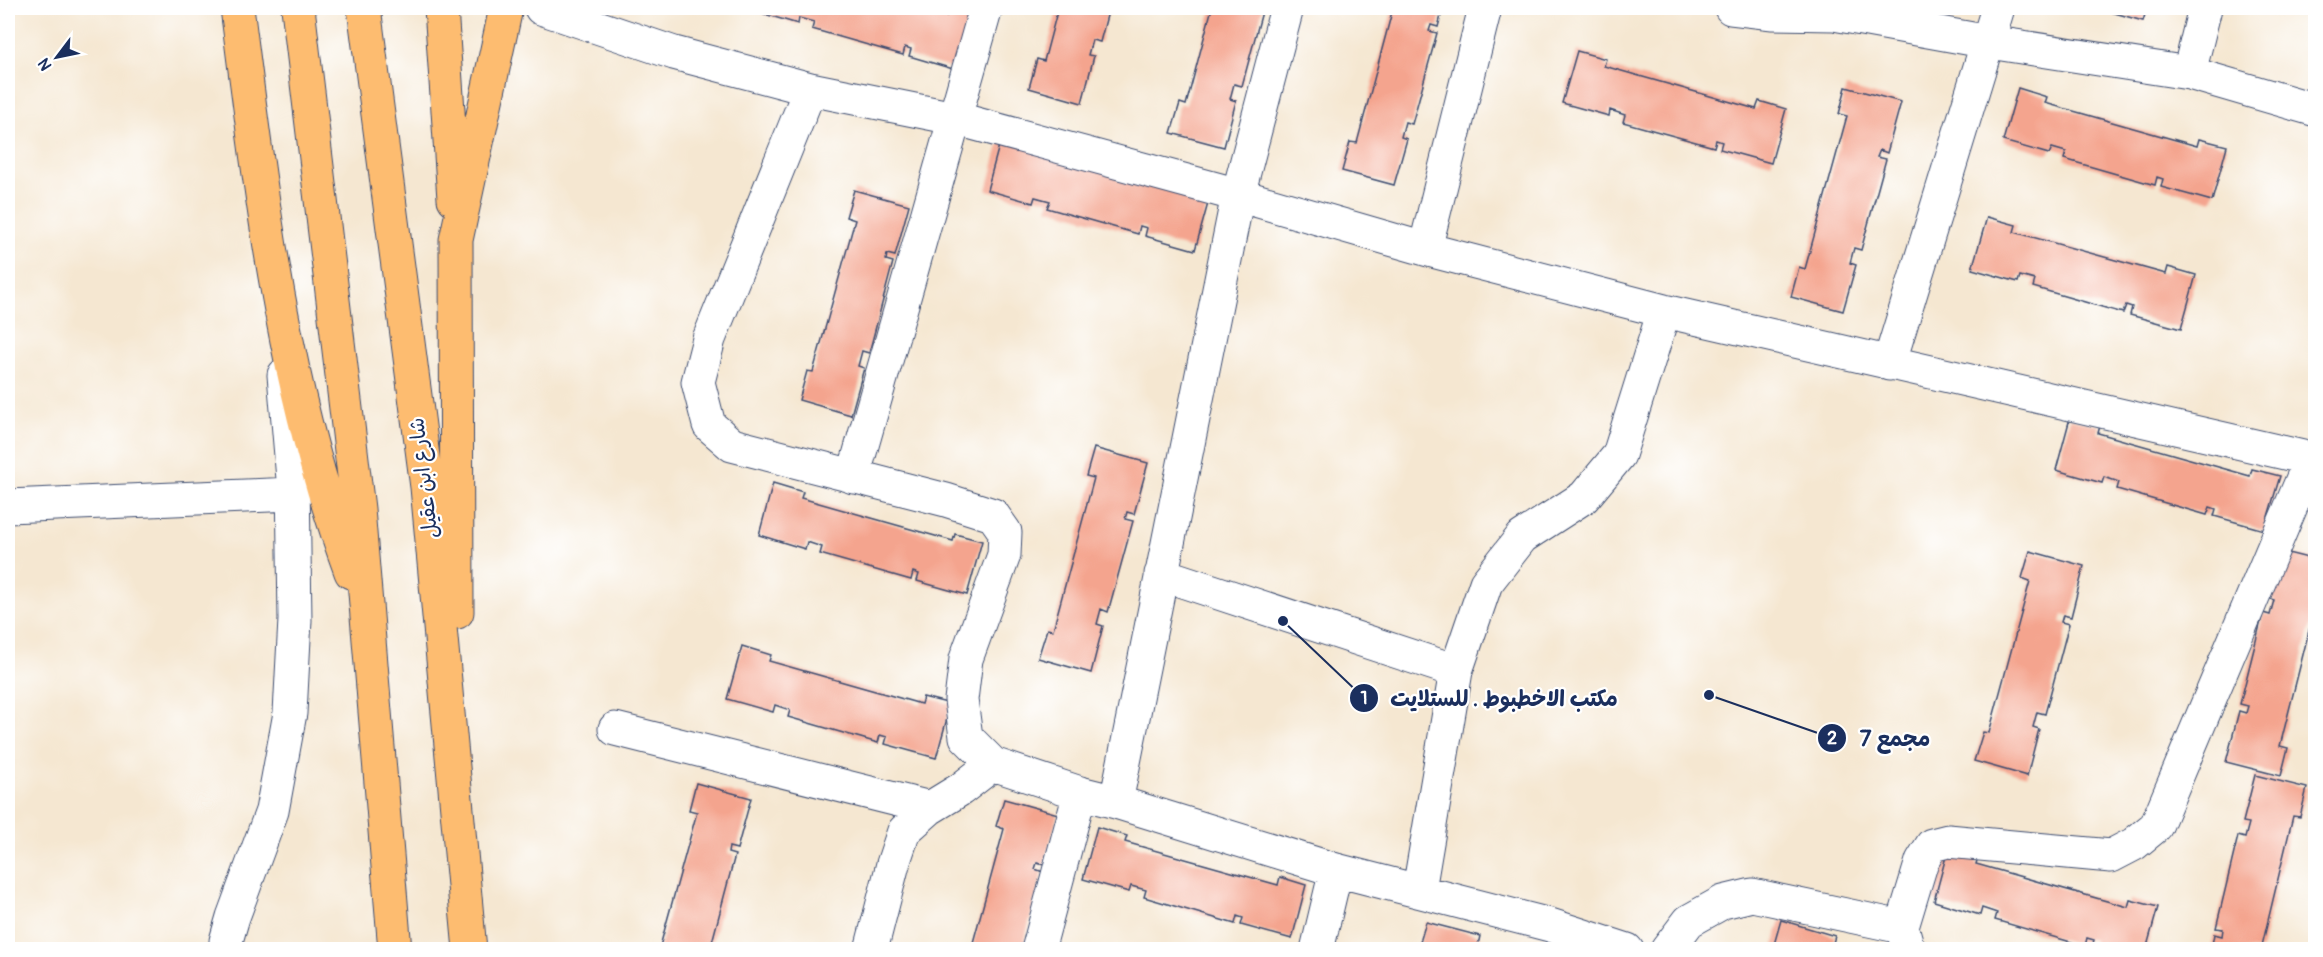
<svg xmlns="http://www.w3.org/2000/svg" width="2323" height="957" font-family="Pangolin,'Playpen Sans Arabic',sans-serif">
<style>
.building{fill:#f4a48e}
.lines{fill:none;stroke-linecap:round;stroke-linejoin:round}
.minor-casing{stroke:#3c4b6f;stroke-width:35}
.major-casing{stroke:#3c4b6f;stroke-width:35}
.minor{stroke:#fff;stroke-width:33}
.major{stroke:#fdbc70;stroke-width:33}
.labels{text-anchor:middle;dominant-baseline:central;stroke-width:4.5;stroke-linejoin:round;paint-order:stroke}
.street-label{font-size:21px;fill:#1b2f5e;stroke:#fff}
.leader{fill:none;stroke:#1b2f5e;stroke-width:2}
.callout-dot{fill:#1b2f5e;stroke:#fff;stroke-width:2}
.mark-label{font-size:18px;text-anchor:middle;font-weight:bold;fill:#fff}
.callout-label{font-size:22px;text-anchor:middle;font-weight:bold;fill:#1b2f5e;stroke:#fff;stroke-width:4.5;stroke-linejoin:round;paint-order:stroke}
</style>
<rect width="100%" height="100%" fill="#fff"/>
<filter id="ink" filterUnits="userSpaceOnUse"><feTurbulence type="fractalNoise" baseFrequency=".0167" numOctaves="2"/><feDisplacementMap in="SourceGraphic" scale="12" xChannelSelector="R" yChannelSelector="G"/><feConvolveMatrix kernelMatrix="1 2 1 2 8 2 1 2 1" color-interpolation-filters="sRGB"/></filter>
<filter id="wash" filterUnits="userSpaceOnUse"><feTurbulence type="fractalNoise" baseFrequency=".008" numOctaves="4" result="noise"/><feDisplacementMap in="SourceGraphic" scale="24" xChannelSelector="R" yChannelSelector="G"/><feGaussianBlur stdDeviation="1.35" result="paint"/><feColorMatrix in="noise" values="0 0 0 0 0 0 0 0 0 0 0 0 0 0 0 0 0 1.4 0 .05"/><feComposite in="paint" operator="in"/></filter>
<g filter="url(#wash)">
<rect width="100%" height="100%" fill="#f5e7d1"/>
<g id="blocks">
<path class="building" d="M752,8H915L946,16L948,9L975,17L960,71L909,56L911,49L905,47L903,55L812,29L814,22L799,18L798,24L751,10Z
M1058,8H1109L1100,42L1092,40L1088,55L1094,56L1082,103L1029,88L1037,59L1044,61Z
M1212,8H1263L1242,86L1234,84L1230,99L1236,101L1224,147L1171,133L1180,103L1186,105Z
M1393,8H1443L1438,27L1431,25L1429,31L1437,33L1412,124L1405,122L1401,137L1407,139L1394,185L1342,171L1350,142L1357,143Z
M2097,8H2147L2143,21Z
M1577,51L1606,59L1604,66L1756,109L1759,101L1786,109L1771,163L1720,149L1722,142L1716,140L1714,147L1623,122L1625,115L1610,110L1609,116L1562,103Z
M1846,87L1901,102L1887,153L1880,150L1877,157L1886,159L1861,250L1854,248L1850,263L1856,265L1843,311L1791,297L1799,267L1805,269L1847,116L1839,114Z
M2018,88L2047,97L2045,103L2197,146L2199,139L2227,146L2212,201L2161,187L2163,179L2157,177L2155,185L2064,159L2066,152L2052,148L2049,154L2003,141Z
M1001,138L1210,196L1195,250L1145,236L1147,228L1140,226L1138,234L1047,208L1050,201L1035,197L1033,203L987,190Z
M854,190L909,205L895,256L887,254L886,260L893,262L869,353L862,351L858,366L864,368L851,415L799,400L807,371L813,372L855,220L846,217Z
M1987,217L2016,225L2014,232L2166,274L2168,267L2196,275L2181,329L2130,315L2132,307L2126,305L2123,313L2033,287L2035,280L2020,276L2018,282L1972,269Z
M2070,418L2100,426L2098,433L2250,476L2252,469L2280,476L2264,530L2214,516L2216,509L2210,507L2207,515L2117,489L2119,482L2104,477L2102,483L2056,470Z
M1094,448L1148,463L1134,514L1127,512L1125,519L1133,521L1108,612L1101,609L1097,624L1103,626L1091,673L1038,658L1047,629L1053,630L1094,478L1086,476Z
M773,483L803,492L801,498L953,541L955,534L982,541L967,595L917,581L919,574L913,572L911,580L820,554L822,547L807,542L805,549L759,535Z
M2030,551L2084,566L2071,617L2063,615L2061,622L2069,624L2045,714L2037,712L2033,727L2039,729L2027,776L1974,761L1983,732L1989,733L2030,581L2022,578Z
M2280,551L2316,560V603L2280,746L2288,748L2281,776L2226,762L2239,711L2246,713L2248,706L2240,704L2263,613L2270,615L2274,600L2268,598Z
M742,646L771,655L769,661L921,704L923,697L951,704L936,758L885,744L887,737L880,735L878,743L788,717L790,710L775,705L773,712L727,699Z
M2255,775L2307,788L2300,817L2293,816L2261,950H2211L2214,934L2222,936L2223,929L2216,928L2238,836L2245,838L2249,823L2243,822Z
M696,783L751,798L737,849L729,847L728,853L735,855L711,946L704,944L702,950H659L697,812L689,810Z
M1004,799L1058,814L1044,865L1037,863L1035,869L1043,872L1022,950H971L1004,829L996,826Z
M1097,827L1127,836L1125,842L1278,885L1280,877L1306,885L1292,939L1241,925L1243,918L1237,916L1235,924L1144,897L1146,890L1131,886L1129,892L1083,879Z
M1948,849L1978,857L1976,864L2128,907L2130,900L2158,907L2146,950H2101L2092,947L2094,940L2087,938L2085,946L1995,920L1997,913L1982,908L1980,915L1934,901Z
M1781,920L1835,936L1831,950H1780L1773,948Z
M1426,922L1480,936L1477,950L1418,949Z"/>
</g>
</g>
<g filter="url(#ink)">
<use href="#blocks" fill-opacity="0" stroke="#3c4b6f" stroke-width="1.5"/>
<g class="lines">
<defs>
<path id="minor" d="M541,8L674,53L810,89L954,118L1238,195L1425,249L1664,311L2316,460
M1731,8L1773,13L1834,14
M1836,8L1834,14L1989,42L2189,73L2316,110
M2189,73L2205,8
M810,89L709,339L698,382L709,425L732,445L946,500L993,515L1005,532L1004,555L966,659L961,700L966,737L993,764L1080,793L1116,802L1336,870L1550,925L1627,950
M1425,249L1485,8
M1889,364L1998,8
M853,477L986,8
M8,506L293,494
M1161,574L1456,671
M615,729L930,808
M1116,802L1238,195L1287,8
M1419,890L1456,671L1486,583L1522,537L1584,497L1619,455L1664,311
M226,950V941L233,917L272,811L290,713L295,620L293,479L284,375
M871,950L893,864L904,831L930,808L961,789L993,764
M1038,950L1080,793
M1317,950L1336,870
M1667,950L1689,921L1723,902L1752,895L1902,927
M1910,950L1907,945L1902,927L1922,861L1932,845L1948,841L2111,856L2134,844L2156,826L2311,459"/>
<path id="major" d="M237,8C262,200 283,388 351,572
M298,8L358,509L395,950
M364,8L427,487L470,950
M441,8L454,199
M457,612L456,240L506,8"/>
</defs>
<use href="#minor" class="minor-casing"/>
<use href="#major" class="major-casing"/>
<use href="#minor" class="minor"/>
<use href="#major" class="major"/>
</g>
</g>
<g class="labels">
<g class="street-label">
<text transform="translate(424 478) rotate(-97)">شارع ابن عقيل</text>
</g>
</g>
<path class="leader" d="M1283 621L1364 698M1709 695L1832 738"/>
<g class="callout-dot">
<circle cx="1283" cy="621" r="6"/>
<circle cx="1709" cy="695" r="6"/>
<circle cx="1364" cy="698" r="15"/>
<circle cx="1832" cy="738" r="15"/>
</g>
<g class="mark-label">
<text x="1364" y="704">1</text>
<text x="1832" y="744">2</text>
</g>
<g class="callout-label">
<text x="1504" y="706">مكتب الاخطبوط . للستلايت</text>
<text x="1895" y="746">مجمع 7</text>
</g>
<rect width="2323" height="957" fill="none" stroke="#fff" stroke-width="30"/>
<g transform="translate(57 57) rotate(238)" stroke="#ffffff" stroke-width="4.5" paint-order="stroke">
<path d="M0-4.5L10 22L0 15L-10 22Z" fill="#1b2f5e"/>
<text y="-9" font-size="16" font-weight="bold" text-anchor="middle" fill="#1b2f5e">N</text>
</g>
</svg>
